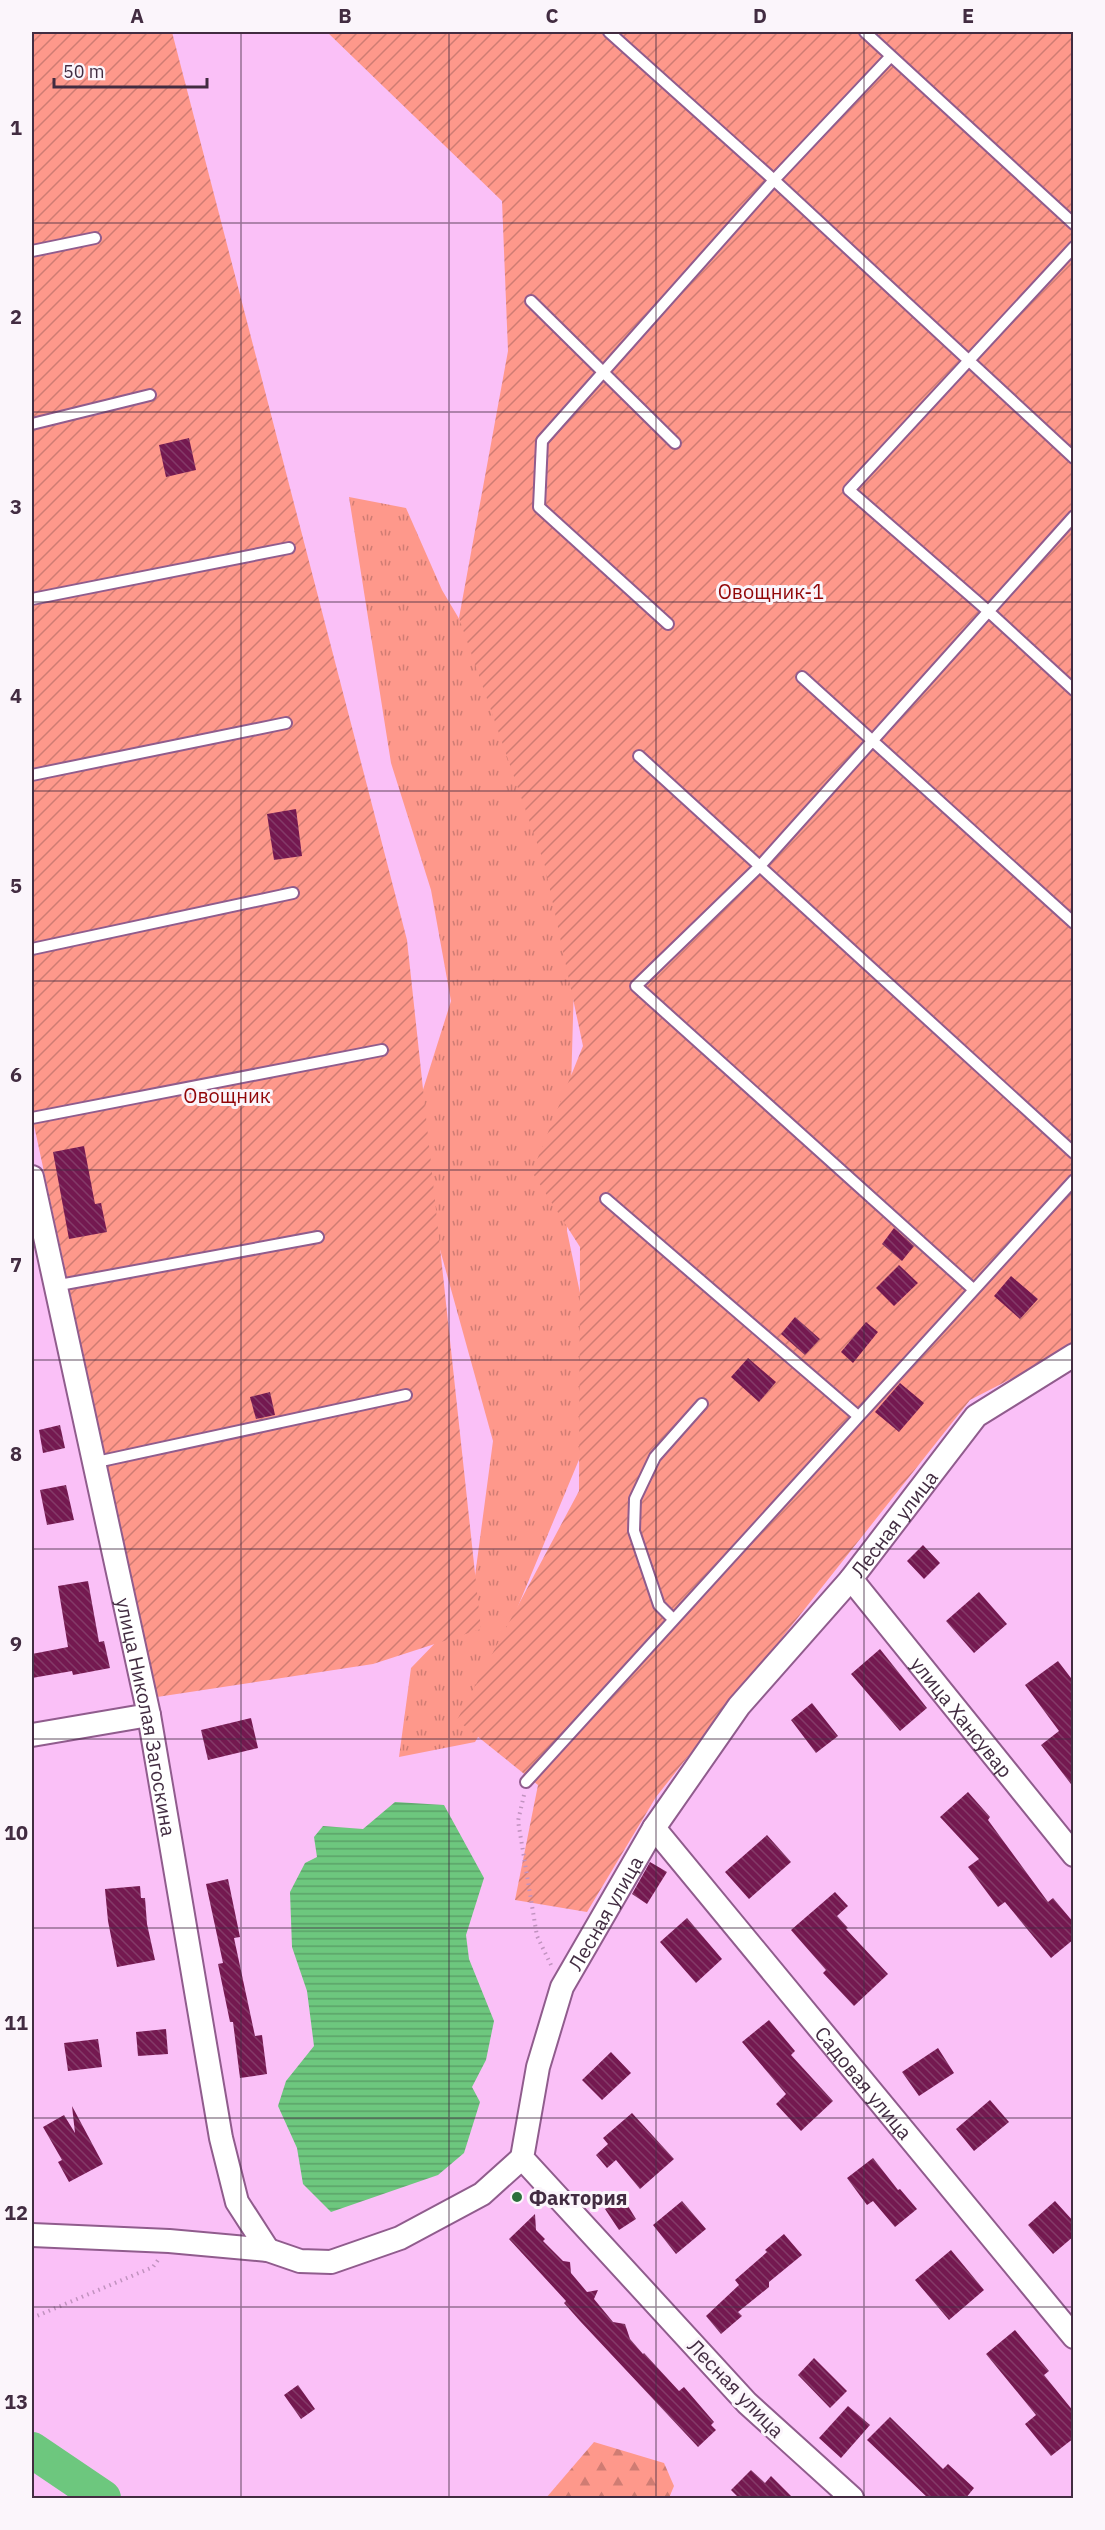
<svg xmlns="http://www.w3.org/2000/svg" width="1105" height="2530" font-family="'IBM Plex Sans',sans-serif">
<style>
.grass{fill:url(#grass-tufts)}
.forest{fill:url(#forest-firs)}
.garden{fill:url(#garden-furrows)}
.water{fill:url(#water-rules)}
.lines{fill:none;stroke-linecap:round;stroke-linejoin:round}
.river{stroke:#6dc77e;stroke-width:36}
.building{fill:url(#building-back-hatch)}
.service-casing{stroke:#905c8d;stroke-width:14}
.minor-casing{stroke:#905c8d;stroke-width:26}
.path{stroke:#c192bf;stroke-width:4;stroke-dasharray:1.5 4.5;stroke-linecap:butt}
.service{stroke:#fff;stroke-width:10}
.minor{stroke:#fff;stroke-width:22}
.grid{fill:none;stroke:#422c41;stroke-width:1.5;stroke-opacity:0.55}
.poi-dot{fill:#2b703b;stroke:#fbf5fb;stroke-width:2}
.labels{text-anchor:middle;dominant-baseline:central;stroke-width:6;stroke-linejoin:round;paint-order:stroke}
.park-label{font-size:20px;fill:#910608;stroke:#fbf5fb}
.street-label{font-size:20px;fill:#422c41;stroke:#fbf5fb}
.poi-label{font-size:20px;font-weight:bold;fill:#422c41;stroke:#fbf5fb;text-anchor:start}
.neatline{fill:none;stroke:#422c41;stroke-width:2}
.grid-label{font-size:20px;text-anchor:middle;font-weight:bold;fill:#422c41}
</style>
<defs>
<pattern id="grass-tufts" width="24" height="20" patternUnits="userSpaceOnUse" patternTransform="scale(1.5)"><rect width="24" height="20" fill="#fe988b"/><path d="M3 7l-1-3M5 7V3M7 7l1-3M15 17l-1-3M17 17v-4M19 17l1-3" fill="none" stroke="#cf7c73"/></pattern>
<pattern id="forest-firs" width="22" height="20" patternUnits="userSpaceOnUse" patternTransform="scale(1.5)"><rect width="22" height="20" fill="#fe988b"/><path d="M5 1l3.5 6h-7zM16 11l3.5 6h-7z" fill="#cf7c73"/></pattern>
<pattern id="garden-furrows" width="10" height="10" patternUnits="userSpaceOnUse" patternTransform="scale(1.5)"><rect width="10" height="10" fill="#fe988b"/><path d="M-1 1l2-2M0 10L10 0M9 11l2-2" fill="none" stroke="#cf7c73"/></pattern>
<pattern id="water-rules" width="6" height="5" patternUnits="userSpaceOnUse" patternTransform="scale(1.5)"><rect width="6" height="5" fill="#6dc77e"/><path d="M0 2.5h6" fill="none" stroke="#5ba269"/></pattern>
<pattern id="building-back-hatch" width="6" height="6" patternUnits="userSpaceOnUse" patternTransform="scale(1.5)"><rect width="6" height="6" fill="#741950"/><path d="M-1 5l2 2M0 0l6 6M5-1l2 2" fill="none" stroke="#843a68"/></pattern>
</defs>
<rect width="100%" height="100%" fill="#fac0f7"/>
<path class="grass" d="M349,497L406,508L442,590L490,671L576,911L567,1231L603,1402L506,1635L496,1707L475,1742L399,1757L411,1668L471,1606L493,1441L436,1235L421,1096L451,1001L431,890L391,763Z"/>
<path class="forest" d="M594,2442L664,2463L674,2486L669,2498H546Z"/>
<path class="garden" d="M32,32H172L407,940L481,1629L373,1664L157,1697L32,1116Z
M327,32H1073V1347L970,1400L656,1797L587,1912L515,1900L538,1785L457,1720L579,1491L580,1247L532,1172L583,1046L545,866L459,618L508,351L502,201Z"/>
<path class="water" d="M395,1802L444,1805L484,1878L466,1935L469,1959L494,2021L486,2060L472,2087L480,2102L464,2153L438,2175L331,2212L303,2184L297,2148L278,2106L286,2081L314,2046L307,1991L292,1947L290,1892L305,1863L317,1857L314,1837L323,1826L363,1829Z"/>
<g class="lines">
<path class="river" d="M32,2450L103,2498"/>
</g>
<path class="building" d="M189,438L196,470L166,477L159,445Z
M296,809L302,856L274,860L267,814Z
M84,1146L95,1204L101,1203L107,1232L69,1239L53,1152Z
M894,1228L914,1246L902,1261L882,1244Z
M899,1265L918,1283L894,1306L876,1288Z
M1011,1276L1038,1299L1020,1319L994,1296Z
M795,1317L820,1339L805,1355L781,1334Z
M866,1322L878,1332L853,1363L841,1352Z
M748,1358L776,1382L759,1402L731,1377Z
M900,1383L924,1403L899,1432L875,1412Z
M270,1392L275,1415L256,1419L250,1397Z
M60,1425L65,1448L43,1453L39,1430Z
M66,1485L74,1520L47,1525L40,1490Z
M923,1545L940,1563L924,1579L907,1561Z
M88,1581L99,1642L104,1641L110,1668L73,1675L72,1671L32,1678V1654L68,1647L58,1586Z
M979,1592L1007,1624L974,1653L946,1621Z
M880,1649L927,1708L900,1731L851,1674Z
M1058,1661L1074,1682V1788L1041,1745L1059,1731L1025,1685Z
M812,1703L838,1736L816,1753L791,1720Z
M251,1718L258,1748L208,1760L201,1730Z
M968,1792L990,1817L988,1820L1048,1902L1053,1898L1074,1923V1939L1051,1958L1005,1902L998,1907L968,1867L979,1859L940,1817Z
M767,1835L791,1862L749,1899L725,1872Z
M650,1862L667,1872L647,1904L632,1894Z
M228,1879L240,1937L234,1938L255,2036L262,2035L267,2074L240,2078L233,2022H230L218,1964L223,1963L206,1884Z
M140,1886L141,1898H145L147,1924L155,1960L117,1967L108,1921L105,1889Z
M835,1892L848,1906L837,1916L848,1928L846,1929L888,1974L854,2006L823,1973L826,1970L791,1930Z
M687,1918L722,1959L696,1983L660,1942Z
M769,2020L795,2051L791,2055L833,2101L801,2131L776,2104L786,2094L742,2042Z
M166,2029L168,2054L138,2056L136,2032Z
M98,2039L102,2067L68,2071L64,2043Z
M938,2048L954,2073L919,2096L902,2072Z
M611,2052L631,2073L602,2100L582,2080Z
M990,2100L1009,2122L974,2151L956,2129Z
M72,2106L103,2164L69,2182L58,2162L62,2160L43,2127L64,2115L75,2133Z
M632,2113L674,2159L640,2189L616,2160L607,2168L596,2155L608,2144L603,2138Z
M873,2158L898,2190L900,2189L917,2209L895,2227L873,2201L867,2205L847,2178Z
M623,2198L636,2219L619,2230L605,2209Z
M682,2201L706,2229L676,2254L653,2225Z
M1055,2201L1074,2222V2236L1053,2254L1028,2225Z
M535,2214L536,2230L545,2239L543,2241L563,2261L570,2262L571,2273L587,2292L598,2290L594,2299L613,2322L625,2324L630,2339L643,2354L644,2353L679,2391L684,2387L714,2422L711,2425L716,2430L698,2447L580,2321L564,2303L566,2301L509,2239Z
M784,2234L802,2255L769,2282V2287L738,2312L742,2316L721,2334L706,2316L739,2285L735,2280L767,2252L765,2250Z
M951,2250L984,2290L949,2320L915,2280Z
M1015,2330L1049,2371L1044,2375L1074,2412V2438L1051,2456L1025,2424L1036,2415L986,2354Z
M814,2358L847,2391L830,2408L798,2375Z
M298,2385L315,2409L301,2419L284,2395Z
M848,2406L870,2425L841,2458L819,2438Z
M890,2417L943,2469L948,2464L974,2488L965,2499H929L867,2440Z
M751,2470L765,2483L771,2476L794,2499H740L731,2490Z"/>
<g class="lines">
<defs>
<path id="service" d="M609,32L774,180L1074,458
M865,32L1074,224
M1074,247L849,490L988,611L1074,690
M32,251L95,238
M531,301L675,443
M32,424L150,395
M32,599L289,548
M668,624L539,507L542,441L774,180L891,56
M802,677L1074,923
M639,756L1074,1153
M32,775L286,723
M32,949L293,893
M32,1118L382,1050
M606,1199L858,1416
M54,1286L318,1237
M973,1289L636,986L760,866L1074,516
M92,1463L406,1395
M673,1619L659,1605L634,1531L635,1499L655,1457L702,1404
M526,1782L1074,1180"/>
<g id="minor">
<path id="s1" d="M32,1177L149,1715L221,2138L237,2202L268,2250"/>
<path id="s2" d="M851,1579L1074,1855"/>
<path d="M32,1735L149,1715"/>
<path id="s3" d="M654,1828L1074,2337"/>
<path d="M32,2235L169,2241L268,2250L300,2261L331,2262L400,2238L482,2194L522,2158"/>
<path id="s4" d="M852,2498L747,2403L522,2158L538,2067L562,1987L654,1828L739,1706L851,1579L976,1416L1074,1355"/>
</g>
</defs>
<use href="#service" class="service-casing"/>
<use href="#minor" class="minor-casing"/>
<path class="path" d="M524,1795L518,1821L537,1936L551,1965
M32,2318L153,2267L158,2260"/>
<use href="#service" class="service"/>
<use href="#minor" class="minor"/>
</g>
<path class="grid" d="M241,32V2498M449,32V2498M656,32V2498M864,32V2498M32,223H1074M32,412H1074M32,602H1074M32,791H1074M32,981H1074M32,1170H1074M32,1360H1074M32,1549H1074M32,1739H1074M32,1928H1074M32,2118H1074M32,2307H1074"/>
<circle class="poi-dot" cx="517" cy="2197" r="6"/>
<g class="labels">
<g class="park-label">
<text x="771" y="591">Овощник-1</text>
<text x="227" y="1095">Овощник</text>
</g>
<g class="street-label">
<text stroke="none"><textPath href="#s4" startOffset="1222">Лесная улица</textPath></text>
<text stroke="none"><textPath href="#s1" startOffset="552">улица Николая Загоскина</textPath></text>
<text stroke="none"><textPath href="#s2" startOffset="177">улица Хансувар</textPath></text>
<text stroke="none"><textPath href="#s4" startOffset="736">Лесная улица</textPath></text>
<text stroke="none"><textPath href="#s3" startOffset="330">Садовая улица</textPath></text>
<text transform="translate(736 2388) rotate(46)">Лесная улица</text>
</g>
<g class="poi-label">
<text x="529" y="2197">Фактория</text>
</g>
</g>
<rect width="1105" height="2530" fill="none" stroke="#fbf5fb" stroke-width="66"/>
<path d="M54 78v9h153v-9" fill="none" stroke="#422c41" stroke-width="3"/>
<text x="63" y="78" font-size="18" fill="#422c41" stroke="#fbf5fb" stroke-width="4.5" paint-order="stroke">50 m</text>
<rect x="33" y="33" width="1039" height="2464" class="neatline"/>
<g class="grid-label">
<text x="137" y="23">A</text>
<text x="345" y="23">B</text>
<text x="552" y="23">C</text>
<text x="760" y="23">D</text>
<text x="968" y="23">E</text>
<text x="16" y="135">1</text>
<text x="16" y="324">2</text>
<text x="16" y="514">3</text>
<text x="16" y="703">4</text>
<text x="16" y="893">5</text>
<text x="16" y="1082">6</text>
<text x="16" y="1272">7</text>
<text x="16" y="1461">8</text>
<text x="16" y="1651">9</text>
<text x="16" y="1840">10</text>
<text x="16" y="2030">11</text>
<text x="16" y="2220">12</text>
<text x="16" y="2409">13</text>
</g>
</svg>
